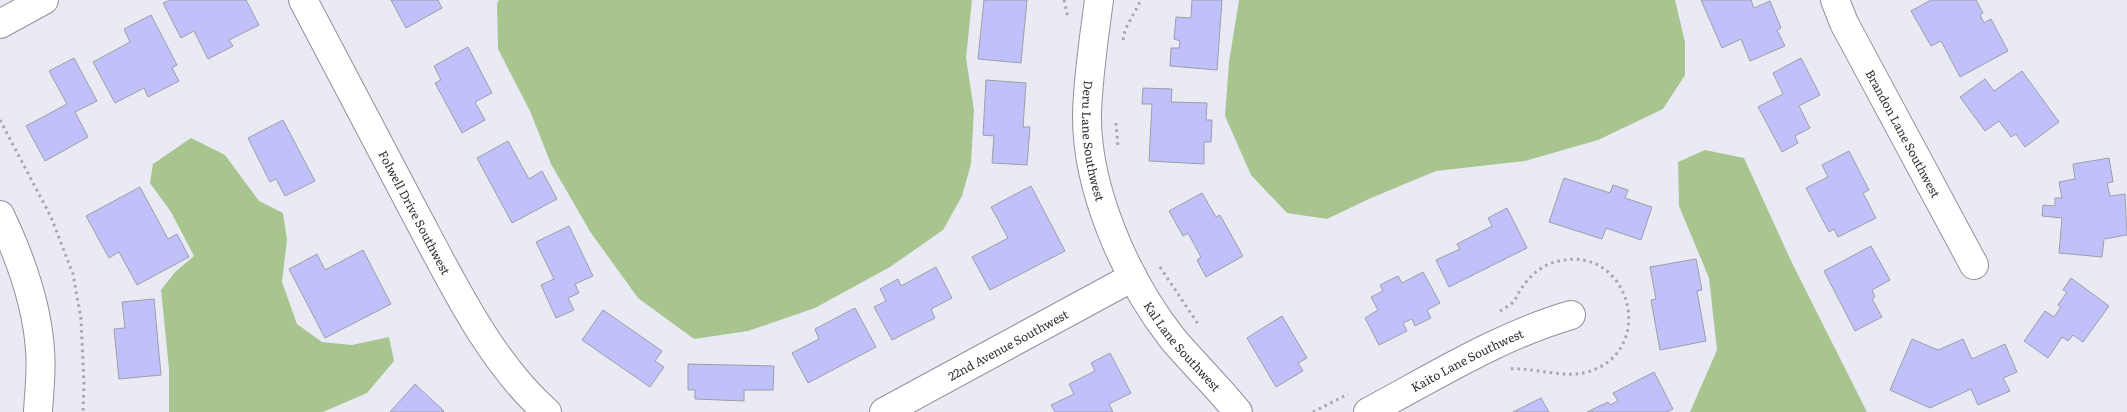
<svg xmlns="http://www.w3.org/2000/svg" width="2127" height="412" font-family="Literata,serif">
<style>
.forest{fill:#a8c590}
.building{fill:#c0c1fa;stroke:#9d9ea8}
.lines{fill:none;stroke-linecap:round;stroke-linejoin:round}
.minor-casing{stroke:#91919b;stroke-width:30}
.path{stroke:#a6a6af;stroke-width:3;stroke-dasharray:2.5 4;stroke-linecap:butt}
.minor{stroke:#fff;stroke-width:28}
.labels{text-anchor:middle;dominant-baseline:central;stroke-width:5;stroke-linejoin:round;paint-order:stroke}
.street-label{font-size:12px;fill:#303034;stroke:#eaeaf5}
</style>
<rect width="100%" height="100%" fill="#eaeaf5"/>
<path class="forest" d="M499,0H972L966,58L974,110L971,164L962,196L943,230L890,267L815,308L748,331L694,339L638,298L591,233L551,164L530,111L498,49L497,3Z
M1239,0H1675L1685,42V75L1663,109L1598,140L1525,161L1436,171L1371,198L1327,219L1287,213L1251,175L1225,116L1229,62Z
M191,138L225,155L259,201L283,213L287,239L282,282L297,324L322,342L352,345L389,337L394,361L367,393L323,412H169V369L161,290L175,272L194,256L171,212L150,183L153,164Z
M1705,150L1744,158L1793,265L1867,412H1690L1717,350L1709,278L1679,206L1678,162Z"/>
<path class="building" d="M170,0H246L259,25L229,40L233,46L208,59L194,31L181,38L163,3Z
M391,0H438L442,8L406,28Z
M984,0H1027L1021,63L978,59Z
M1192,0H1222L1217,70L1170,66L1171,48H1179L1180,41L1174,39L1176,17L1191,18Z
M1701,0H1751L1754,8L1770,1L1781,28L1777,30L1785,46L1750,61L1741,39L1722,48Z
M1931,0H1976L1983,13L1980,15L1984,23L1991,19L2008,51L1960,77L1941,41L1931,46L1911,11Z
M151,15L177,65L172,68L179,81L148,97L144,88L115,103L93,62L130,42L124,29Z
M468,47L492,93L475,102L485,120L462,133L435,83L441,80L434,66Z
M74,58L97,101L75,112L88,137L45,161L26,126L67,104L49,71Z
M1801,58L1820,95L1799,106L1810,128L1795,136L1798,143L1782,152L1758,107L1783,94L1773,73Z
M2022,71L2059,122L2025,147L2016,134L2011,137L1999,121L1985,131L1960,97L1985,79L1994,91Z
M986,80L1026,83L1023,127H1030L1027,165L992,163L994,136L983,135Z
M1143,88L1172,89L1171,102L1207,103L1206,120H1212L1211,142H1204V164L1149,161L1152,104H1142Z
M283,120L315,181L285,196L276,179L270,182L248,138Z
M508,141L529,179L542,171L557,199L512,223L477,158Z
M1849,151L1869,190L1863,193L1876,218L1838,237L1834,229L1829,232L1806,188L1828,177L1822,165Z
M2109,158L2113,182L2107,183L2110,196L2125,194L2127,235L2104,239L2102,257L2059,253L2062,218L2042,216L2043,205L2055,206V198H2062L2059,182L2075,179L2073,164Z
M1564,178L1610,193L1613,185L1628,190L1625,198L1652,207L1641,240L1606,228L1602,239L1549,222Z
M1031,186L1065,251L990,290L972,257L1008,238L991,207Z
M140,187L168,239L177,234L189,257L137,285L119,252L109,258L86,216Z
M1202,193L1216,217L1220,215L1243,256L1206,277L1197,260L1201,257L1188,233L1183,236L1169,211Z
M1507,208L1527,248L1449,287L1436,260L1460,249L1457,244L1492,226L1488,218Z
M569,226L593,276L575,284L579,293L568,298L574,310L556,318L541,285L554,279L536,242Z
M1871,246L1890,280L1872,290L1875,297L1872,299L1882,317L1855,331L1824,271Z
M363,250L391,304L325,338L289,269L317,254L325,270Z
M1696,259L1702,290L1697,291L1706,341L1660,350L1651,300L1656,299L1650,267Z
M936,267L952,298L931,309L935,318L892,340L874,307L886,301L880,289L898,279L901,286Z
M1423,272L1440,303L1427,310L1431,318L1415,326L1412,319L1403,323L1407,331L1379,345L1365,318L1378,310L1371,297L1383,291L1380,285L1398,276L1402,283Z
M2071,278L2109,306L2083,342L2073,335L2068,341L2062,337L2048,358L2024,341L2045,311L2054,317L2061,307L2058,305L2067,292L2063,290Z
M154,299L161,375L119,379L114,329L125,328L122,302Z
M855,308L876,347L808,383L792,353L819,339L815,329Z
M603,310L662,351L655,361L664,367L650,387L582,340Z
M1282,316L1307,358L1298,363L1303,371L1276,387L1247,338Z
M1912,339L1938,350L1963,339L1972,359L2005,344L2017,372L2003,378L2010,391L1978,405L1971,389L1930,408L1890,390Z
M1110,353L1131,393L1109,404L1113,412H1055L1051,405L1074,394L1069,384L1095,371L1091,363Z
M688,364L774,366L773,390H744V401L695,399V390H688Z
M1654,372L1673,409L1667,412H1587L1608,402L1610,405L1618,401L1613,393Z
M415,384L444,411L443,412H390Z
M1541,398L1549,412H1513Z"/>
<g class="lines">
<defs>
<g id="minor">
<path id="s1" d="M303,0C340,70 377,141 414,211C450,278 490,363 547,412"/>
<path id="s2" d="M1099,0C1094,38 1088,76 1087,114C1086,189 1126,279 1172,338C1193,363 1217,386 1238,412"/>
<path id="s3" d="M1835,0L1844,23L1974,265"/>
<path d="M0,24L44,0"/>
<path d="M0,215C20,257 37,303 40,350C42,371 39,392 38,412"/>
<path id="s4" d="M884,412L1133,277"/>
<path id="s5" d="M1368,412C1434,377 1499,336 1571,315"/>
</g>
</defs>
<use href="#minor" class="minor-casing"/>
<path class="path" d="M1064,0L1068,18
M1123,40L1125,30L1141,0
M0,120L51,217L73,274L81,319L84,384L83,412
M1116,123L1118,147
M1160,267L1198,324
M1500,311C1504,308 1510,306 1513,302C1516,299 1518,293 1521,289C1530,275 1543,264 1559,261C1630,244 1659,352 1587,372C1565,379 1533,367 1508,369
M1313,412L1348,394"/>
<use href="#minor" class="minor"/>
</g>
<g class="labels">
<g class="street-label">
<text stroke="none"><textPath href="#s3" startOffset="150">Brandon Lane Southwest</textPath></text>
<text stroke="none"><textPath href="#s2" startOffset="142">Deru Lane Southwest</textPath></text>
<text stroke="none"><textPath href="#s1" startOffset="240">Folwell Drive Southwest</textPath></text>
<text stroke="none"><textPath href="#s4" startOffset="141">22nd Avenue Southwest</textPath></text>
<text stroke="none"><textPath href="#s2" startOffset="371">Kal Lane Southwest</textPath></text>
<text stroke="none"><textPath href="#s5" startOffset="112">Kaito Lane Southwest</textPath></text>
</g>
</g>
</svg>
